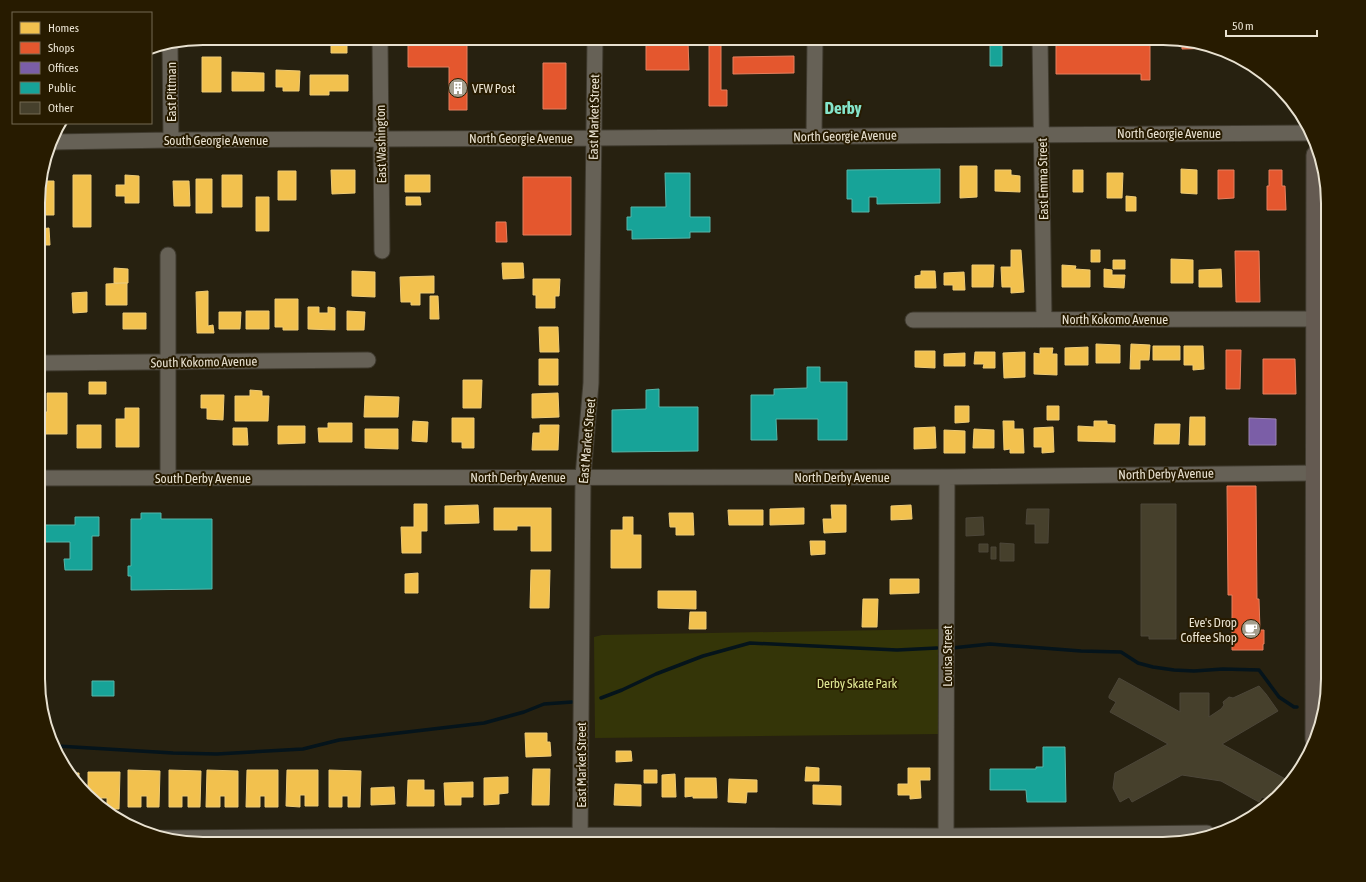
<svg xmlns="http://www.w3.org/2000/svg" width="1366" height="882" font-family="'Asap Condensed',sans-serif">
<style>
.green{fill:#343508}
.homes{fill:#f2c14e;stroke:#efcb75}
.shops{fill:#e4572e;stroke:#e5805f}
.offices{fill:#7b5ea7;stroke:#9c85b3}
.public{fill:#17a398;stroke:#56b6a9}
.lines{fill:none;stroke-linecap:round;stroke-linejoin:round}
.stream{stroke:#05141b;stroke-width:3.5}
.building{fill:#46402c;stroke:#4c4639}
.minor-casing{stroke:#3f3a2e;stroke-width:17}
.major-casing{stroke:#3f3a2e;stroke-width:21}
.minor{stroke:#666156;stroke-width:15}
.major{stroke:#645a51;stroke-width:19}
.labels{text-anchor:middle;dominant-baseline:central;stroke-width:4;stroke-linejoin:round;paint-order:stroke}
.poi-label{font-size:13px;fill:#e8e1d0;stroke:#271b00;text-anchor:start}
.street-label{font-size:13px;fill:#e8e1d0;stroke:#271b00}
.park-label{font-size:13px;fill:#e1e994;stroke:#271b00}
.district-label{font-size:17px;font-weight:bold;fill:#85e5cb;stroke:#271b00}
.rim{fill:none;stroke:#e8e1d0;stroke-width:2}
</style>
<rect width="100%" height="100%" fill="#272110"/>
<path class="green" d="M940,629V734L595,738L594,637L602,635Z"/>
<path class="homes" d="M331,38H347V53H331Z
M202,57H221V92H202Z
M276,70L300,71L299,91H283V87H276Z
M232,72L264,73V91H232Z
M310,75H348V91H329V95H310Z
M960,166H977V197L960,198Z
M1181,169L1197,170V194L1181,193Z
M331,170H355V193L332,194Z
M995,170H1011V175L1020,176V192L995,191Z
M1073,170H1083V192H1073Z
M278,171H296V200H278Z
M1107,173H1123L1122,198H1107Z
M73,175H91V227H73Z
M125,175L139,176V203H125V196H116V185H125Z
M222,175H242V207H222Z
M405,175H430V192H405Z
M196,179H212V213H196Z
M40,181H54V215H39Z
M173,181H189L190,206H174Z
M1126,196L1136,197V211H1126Z
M256,197H269V231H256Z
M406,197H420L421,205H406Z
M49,228L50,245H39V229Z
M1011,250H1021L1024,292L1011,293V287H1002L1001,267H1011Z
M1091,250H1100V262H1091Z
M1171,259L1193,260V283H1171Z
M1113,260H1125V269H1113Z
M502,263H523L524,278L503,279Z
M972,265H994L993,287H972Z
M1062,265L1076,266L1075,269L1090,270V287H1062Z
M114,268L128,269V283H114Z
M1104,269L1112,270V275H1125L1124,288L1104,287Z
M1221,269L1222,287H1199V270Z
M352,271L375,272V297L352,296Z
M921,271H935L936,288H915V276L921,275Z
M964,272L965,290H953V285H944V273Z
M434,276V293H420V305H411V302H401L400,277Z
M533,279H560L559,296H555V308H536V295H533Z
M127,283V305H106V284Z
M208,291V326L213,325L214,333H197L196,292Z
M87,292V312L73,313L72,293Z
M430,296H438L439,319H430Z
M275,299H298V330H283V327H275Z
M308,307H319V313H328V307L335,308V330L308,329Z
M246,311H269V329H246Z
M347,311L365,312L364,330H347Z
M219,312H241L240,329H219Z
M123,313H146V329H123Z
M539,327H558L559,352H540Z
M1096,344L1120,345V363H1096Z
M1131,344L1150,345L1149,360H1140V369H1130Z
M1153,346H1180V360H1153Z
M1184,346H1203L1204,369L1193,370V365H1184Z
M1088,347V365H1065V348Z
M1040,348H1053L1052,354H1057V375L1034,374V353L1040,354Z
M915,351H935V368L915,367Z
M975,352H995V368H983L984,364H974Z
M1025,352V377L1004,378L1003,353Z
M965,353V366H944V354Z
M539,359H558V385H539Z
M463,380H482L481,408H463Z
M89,382H106V394H89Z
M250,390L262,391V396H269L268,421H235V396H250Z
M47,393H67V434H42V412H47Z
M558,393L559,417L532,418V394Z
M201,395H224L223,420L207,419V408H201Z
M365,396L399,397L398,417H364Z
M955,406H969V422L955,423Z
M1047,406H1059V420H1047Z
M125,408H139V447H116V419H125Z
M1190,417H1205V445H1189Z
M452,418H474V448H462V442H452Z
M413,421L428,422L427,442L412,441Z
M1003,421H1014V429H1023L1024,453H1010V449L1004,450Z
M1094,421H1107V424L1115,425V442L1078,441V426L1094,427Z
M328,423H352V442H319L318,428H328Z
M1155,424H1180L1179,444H1154Z
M77,425H101V448H77Z
M540,425H559L558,450H532L533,433H540Z
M278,426H305V443L278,444Z
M935,427L936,448L914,449V428Z
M1053,427L1054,452L1042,453V447H1034V428Z
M233,428H247L248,445H233Z
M365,429H398V449L365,448Z
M974,429L994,430V448H973Z
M944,430L965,431V453H944Z
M414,504H427V531H421V553H402L401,527H414Z
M478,505L479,523L445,524V506Z
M831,505H846V532L824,533L823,519H832Z
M911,505L912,519L891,520V506Z
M494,508H551V551H531V526H517V530H494Z
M804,508V524L770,525V509Z
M728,510H763V525H729Z
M669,513H693L694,535H676V527H670Z
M623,517H633V535H641V568H611V530H623Z
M810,541H825V554L811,555Z
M531,570H550L549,608H530Z
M418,573V593H405V574Z
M890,579H919V593L890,594Z
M658,591H696V609L658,608Z
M863,599H878L877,627H862Z
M690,612H706V629H689Z
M525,733H547V742H550L551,756L526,757Z
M616,751H631L632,761L616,762Z
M806,767L819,768V781H805Z
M908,768H930V780H920L921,798L910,799V795H898V784H908Z
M533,769H550L549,805H532Z
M128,770L160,771L159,807H147V796H141V807H128Z
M169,770L201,771L200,807H188V796H182V807H169Z
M207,770L238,771V807H225V796H220V807H206Z
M247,770H278V807H265V796H260V807H246Z
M287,770H318V806H305V795H300V807L286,806Z
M329,770L361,771L360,807H348V796H342V807H329Z
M644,770H657V783H644Z
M88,772H120L119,809H107V798H101V805L88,792Z
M68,773H79V784Z
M675,774L676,797H662V775Z
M508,777V793L499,794V804L484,805V778Z
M685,778H716L717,798H693V796L685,797Z
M729,779L757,780V792H747L746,803L728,802Z
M408,780H424V790H434V806H407Z
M473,782V797H461V805H445L444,783Z
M615,784L641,785V806L614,805Z
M813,785L841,786V805L813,804Z
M394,787L395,804L371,805V788Z"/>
<path class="shops" d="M408,38H467V110H449V67H408Z
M709,38H721V90H727V106H709Z
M732,38H794V41L732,42Z
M1056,38H1150V80H1141V74H1056Z
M1172,40L1216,47L1219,48L1182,49V44H1172Z
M688,42L689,70H646V43Z
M794,56V73L733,74V57Z
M543,63H566V109H543Z
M1218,170H1234V198L1218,199Z
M1269,170H1282V186H1285L1286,210H1267V186H1269Z
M523,177H571V235H523Z
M496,222H506L507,242H496Z
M1235,251H1259L1260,302H1236Z
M1226,350H1241L1240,389H1226Z
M1263,359H1295L1296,394H1263Z
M1227,486H1256L1257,599H1259L1260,630H1264V644H1263V650H1232V595H1228Z"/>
<path class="offices" d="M1249,418L1276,419V445H1249Z"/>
<path class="public" d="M940,38H1002V44H952V45H940Z
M990,44H1002V66H990Z
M940,169V203L877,204V197H869V212H852V199H847V170Z
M665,173H690V217H710V232H690V238L632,239V230H627V217H631V207H666Z
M807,367H820V382H847V440H818V419H776L777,440H751V395H774V389L807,388Z
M659,389V407H698V451L612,452V410L646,409V390Z
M141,513H161V519H212V589L131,590V576H128V566H131V519H141Z
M75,517H99V536H92V570H65L64,559H70V542H45V573H39V525H75Z
M92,681H114V696H92Z
M1043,747H1065L1066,802H1027L1026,790H990V769H1036V767H1043Z"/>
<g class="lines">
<path class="stream" d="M952,648L990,644L1081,651L1121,652L1138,663L1153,667L1174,670L1194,671L1223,669L1259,670L1279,697L1294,707H1297
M601,698L622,690L656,674L703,656L750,643L897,650L937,648
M57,746L173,753L217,754L303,749L339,740L484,723L524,712L544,704L572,702"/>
</g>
<path class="building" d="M1141,504H1176V639H1149V636H1141Z
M1027,509H1049L1048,543H1035V524H1026Z
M983,517L984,535L966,536V518Z
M1000,543L1014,544V561H1000Z
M979,544H988V552H979Z
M991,547H996V559H991Z
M1119,678L1180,712V693H1209V717L1221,709L1224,705L1223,702L1229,697L1233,698L1259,686L1266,694L1278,711L1222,744L1289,781L1269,800L1262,797L1259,802L1221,781L1182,775L1132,802L1129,797L1120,802L1113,788L1115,773L1168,744L1110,712L1116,702L1109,698V696Z"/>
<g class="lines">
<defs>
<path id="minor" d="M380,38L382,251
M1040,38L1044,319
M170,45L171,140
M814,136L815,38
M52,142L171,140L594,138L1309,133
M913,320L1316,319
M39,363L368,360
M168,477V255
M39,478L947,477L1316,473
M946,836L947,477
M160,838L580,835L946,836L1207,833
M580,844L583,477L591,383L595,38"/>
<path id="major" d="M1315,740L1316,155"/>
</defs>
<use href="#minor" class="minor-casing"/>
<use href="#major" class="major-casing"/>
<use href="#minor" class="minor"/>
<use href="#major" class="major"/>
</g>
<defs>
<symbol id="building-disc" viewBox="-11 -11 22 22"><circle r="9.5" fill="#a49e8d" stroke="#271b00"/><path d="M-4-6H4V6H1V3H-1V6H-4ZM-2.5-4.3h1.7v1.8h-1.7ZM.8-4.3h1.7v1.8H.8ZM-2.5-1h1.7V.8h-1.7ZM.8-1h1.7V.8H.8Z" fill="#fff"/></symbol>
<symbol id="cafe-disc" viewBox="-11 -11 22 22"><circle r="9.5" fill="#a49e8d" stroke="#271b00"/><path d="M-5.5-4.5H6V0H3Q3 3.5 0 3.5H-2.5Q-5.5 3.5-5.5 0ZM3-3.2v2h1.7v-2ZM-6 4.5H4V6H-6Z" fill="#fff"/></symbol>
</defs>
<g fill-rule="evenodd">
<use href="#building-disc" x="447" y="77" width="22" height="22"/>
<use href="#cafe-disc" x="1240" y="618" width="22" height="22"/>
</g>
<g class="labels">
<g class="poi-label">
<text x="472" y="88">VFW Post</text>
<text x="1237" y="622" text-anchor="end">Eve's Drop<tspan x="1237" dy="15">Coffee Shop</tspan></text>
</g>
<g class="street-label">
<text transform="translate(171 92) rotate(-90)">East Pittman</text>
<text transform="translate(594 117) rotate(-89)">East Market Street</text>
<text x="1169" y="133">North Georgie Avenue</text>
<text transform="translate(845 136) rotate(-1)">North Georgie Avenue</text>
<text x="521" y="138">North Georgie Avenue</text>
<text x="216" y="140">South Georgie Avenue</text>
<text transform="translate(381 144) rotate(-91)">East Washington</text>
<text transform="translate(1043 179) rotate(-91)">East Emma Street</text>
<text x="1115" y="319">North Kokomo Avenue</text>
<text transform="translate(204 362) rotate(-1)">South Kokomo Avenue</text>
<text transform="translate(587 441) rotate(-85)">East Market Street</text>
<text transform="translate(1166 474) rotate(-1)">North Derby Avenue</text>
<text x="518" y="477">North Derby Avenue</text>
<text x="842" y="477">North Derby Avenue</text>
<text x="203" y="478">South Derby Avenue</text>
<text transform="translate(947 656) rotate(-90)">Louisa Street</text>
<text transform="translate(581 765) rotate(-90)">East Market Street</text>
</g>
<g class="park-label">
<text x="857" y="683">Derby Skate Park</text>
</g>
<g class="district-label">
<text x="843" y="108">Derby</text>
</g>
</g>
<path d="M0 0H1366V882H0ZM203 45H1163A158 158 0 0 1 1321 203V679A158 158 0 0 1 1163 837H203A158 158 0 0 1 45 679V203A158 158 0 0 1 203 45Z" fill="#271b00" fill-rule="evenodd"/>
<path class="rim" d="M203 45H1163A158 158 0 0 1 1321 203V679A158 158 0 0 1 1163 837H203A158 158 0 0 1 45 679V203A158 158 0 0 1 203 45Z"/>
<rect x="12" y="12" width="140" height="112" fill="#271b00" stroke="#746a53"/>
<rect x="20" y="22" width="20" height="12" fill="#f2c14e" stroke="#746a53"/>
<text x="48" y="32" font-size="12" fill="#e8e1d0">Homes</text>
<rect x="20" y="42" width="20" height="12" fill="#e4572e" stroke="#746a53"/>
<text x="48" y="52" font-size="12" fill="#e8e1d0">Shops</text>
<rect x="20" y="62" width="20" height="12" fill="#7b5ea7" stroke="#746a53"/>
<text x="48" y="72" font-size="12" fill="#e8e1d0">Offices</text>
<rect x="20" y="82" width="20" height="12" fill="#17a398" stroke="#746a53"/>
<text x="48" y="92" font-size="12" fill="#e8e1d0">Public</text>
<rect x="20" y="102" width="20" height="12" fill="#46402c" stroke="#746a53"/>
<text x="48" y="112" font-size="12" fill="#e8e1d0">Other</text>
<path d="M1226 30v6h91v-6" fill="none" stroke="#e8e1d0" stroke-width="2"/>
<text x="1232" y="30" font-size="12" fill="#e8e1d0" stroke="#271b00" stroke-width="3" paint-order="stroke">50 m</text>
</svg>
